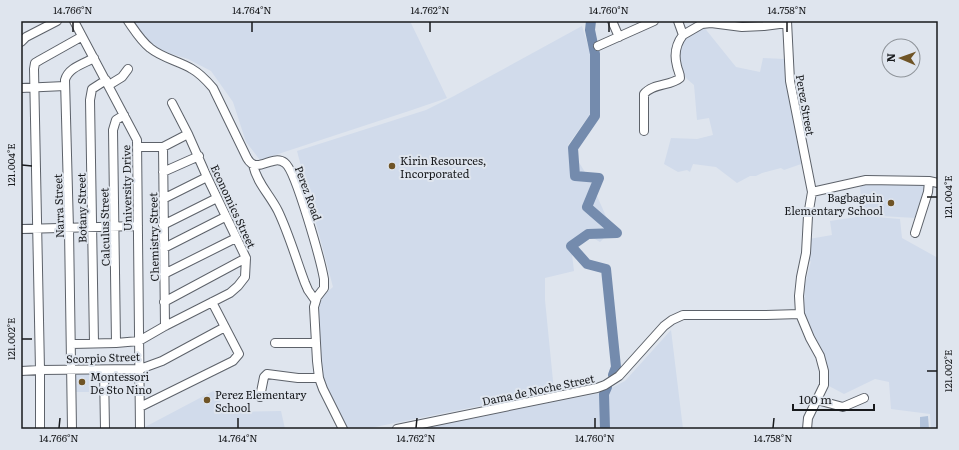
<svg xmlns="http://www.w3.org/2000/svg" width="959" height="450" font-family="Literata,serif">
<style>
.built{fill:#d1dbeb}
.green{fill:#b2c3db}
.lines{fill:none;stroke-linecap:round;stroke-linejoin:round}
.river{stroke:#748bad;stroke-width:10}
.minor-casing{stroke:#5d626a;stroke-width:10}
.minor{stroke:#fff;stroke-width:8}
.ticks{fill:none;stroke:#181a1d;stroke-width:1.5}
.poi-dot{fill:#6f5426;stroke:#dfe5ee;stroke-width:1.5}
.labels{text-anchor:middle;dominant-baseline:central;stroke-width:4;stroke-linejoin:round;paint-order:stroke}
.street-label{font-size:11px;fill:#181a1d;stroke:#dfe5ee}
.poi-label{font-size:11px;fill:#181a1d;stroke:#dfe5ee;text-anchor:start}
.neatline{fill:none;stroke:#181a1d;stroke-width:1.5}
.ticks-label{font-size:10px;text-anchor:middle;fill:#181a1d}
</style>
<rect width="100%" height="100%" fill="#dfe5ee"/>
<path class="built" d="M132,21H410L447,98L412,110L260,160L246,142L233,102L211,71L188,59L159,50L146,40Z
M582,26L590,52L595,107L568,145L590,180L612,230L600,242L588,235L571,246L574,271L545,278V300L554,391L365,429H346L323,391L318,300L333,287L297,151L426,110L454,96Z
M703,26L736,67L760,72L763,58L785,59L804,163L784,170L781,168L762,173L756,176H750L737,183L716,167L693,164L690,172L687,170L678,172L664,164L671,138L697,139L713,135L709,118L697,120L694,85L687,79L677,66L680,44L687,35Z
M926,180V191L916,218L862,215L860,185L865,181Z
M863,216L900,219L902,238L938,258V429H931L930,414L891,409L889,382L875,379L844,394L829,386V375L824,353L804,316L805,284L811,261L809,262V239L832,235L830,221Z
M671,330L683,429H607V390L625,381Z
M75,371H89V392H75Z
M215,390L225,412L281,411L285,429H148L145,427Z
M601,393L602,429H417L548,403Z"/>
<path class="green" d="M928,416L929,429H920V417Z"/>
<g class="lines">
<path class="river" d="M591,21L590,30L595,54V116L573,148L575,176L599,178L587,207L617,233L588,234L571,246L587,264L606,269L616,367L613,375
M605,429L604,394L607,387"/>
<defs>
<path id="minor" d="M74,21L137,140L140,429
M128,21C135,31 141,41 150,48C162,58 179,61 192,69C201,74 207,81 213,88L247,158C257,176 272,153 285,163C296,171 321,262 324,279V288L317,297L314,307L317,361L319,378L323,389L343,429
M612,21L619,37
M678,21L683,35L702,24L711,23L742,27L764,26L787,23
M787,21L790,81L812,192L808,216L806,253L801,277L799,296L800,314L810,338L820,356L824,371V385L808,418L807,429
M21,42L26,37L57,21
M598,46L654,21
M109,85L122,77L128,69
M21,88L65,86
M644,131V94C653,83 671,86 680,78C680,73 678,71 677,66C674,55 676,44 683,35
M137,147H163L188,134
M163,147L165,326
M253,165C257,183 270,195 278,211C289,234 296,259 305,283L308,290L315,300
M163,172L199,156
M812,192L866,180L929,181L938,183
M163,199L207,177
M163,225L217,198
M21,229L138,226
M915,233L928,192L929,181
M164,248L225,217
M164,274L236,238
M164,302L246,258
M94,343L90,100L92,89L106,80
M116,343L113,130L116,120L124,115
M275,343H315
M71,344L116,343L139,341L165,326L230,293L238,286L245,277L246,258L207,177L188,134L172,103
M104,370L105,429
M21,371L40,370L140,369L162,361L225,327
M260,397L264,377L267,374L298,378H319
M817,400L843,407L864,398
M140,407L233,361L239,354L212,302
M40,429V370L34,69L35,63L40,60L81,37
M72,429L69,229L65,80C68,68 83,64 94,58
M397,429L597,388L605,385L619,376L664,326L672,320L683,315H766L800,314"/>
</defs>
<use href="#minor" class="minor-casing"/>
<use href="#minor" class="minor"/>
</g>
<path class="ticks" d="M73,32V22M252,32V22M430,32V22M609,32V22M787,32V22M22,165L32,166M927,197H937M22,339H32M927,371H937M59,428L60,418M238,428V418M416,428L417,418M595,428V418M773,428L774,418"/>
<g class="poi-dot">
<circle cx="392" cy="166" r="4"/>
<circle cx="891" cy="203" r="4"/>
<circle cx="82" cy="382" r="4"/>
<circle cx="207" cy="400" r="4"/>
</g>
<g class="labels">
<g class="street-label">
<text transform="translate(806 105) rotate(80)">Perez Street</text>
<text transform="translate(126 188) rotate(-91)">University Drive</text>
<text transform="translate(309 193) rotate(70)">Perez Road</text>
<text transform="translate(58 206) rotate(-92)">Narra Street</text>
<text transform="translate(234 206) rotate(65)">Economics Street</text>
<text transform="translate(81 208) rotate(-91)">Botany Street</text>
<text transform="translate(104 227) rotate(-91)">Calculus Street</text>
<text transform="translate(153 237) rotate(-91)">Chemistry Street</text>
<text transform="translate(103 357) rotate(-2)">Scorpio Street</text>
<text transform="translate(538 389) rotate(-12)">Dama de Noche Street</text>
</g>
<g class="poi-label">
<text x="400" y="160">Kirin Resources,<tspan x="400" dy="13">Incorporated</tspan></text>
<text x="883" y="197" text-anchor="end">Bagbaguin<tspan x="883" dy="13">Elementary School</tspan></text>
<text x="90" y="376">Montessori<tspan x="90" dy="13">De Sto Nino</tspan></text>
<text x="215" y="394">Perez Elementary<tspan x="215" dy="13">School</tspan></text>
</g>
</g>
<rect width="959" height="450" fill="none" stroke="#dfe5ee" stroke-width="44"/>
<g transform="translate(901 58) rotate(272)"><circle r="19" fill="#dfe5ee" stroke="#8f949a"/>
<path d="M0-3L7 15L0 10L-7 15Z" fill="#6f5426"/>
<text y="-6" font-size="11" font-weight="bold" text-anchor="middle" fill="#181a1d">N</text>
</g>
<path d="M793 404v6h81v-6" fill="none" stroke="#181a1d" stroke-width="2"/>
<text x="799" y="404" font-size="12" fill="#181a1d" stroke="#dfe5ee" stroke-width="3" paint-order="stroke">100 m</text>
<rect x="22" y="22" width="915" height="406" class="neatline"/>
<g class="ticks-label">
<text x="73" y="14">14.766°N</text>
<text x="252" y="14">14.764°N</text>
<text x="430" y="14">14.762°N</text>
<text x="609" y="14">14.760°N</text>
<text x="787" y="14">14.758°N</text>
<text transform="translate(11 165) rotate(-90)" y="4">121.004°E</text>
<text transform="translate(948 197) rotate(-90)" y="4">121.004°E</text>
<text transform="translate(11 339) rotate(-90)" y="4">121.002°E</text>
<text transform="translate(948 371) rotate(-90)" y="4">121.002°E</text>
<text x="59" y="442">14.766°N</text>
<text x="238" y="442">14.764°N</text>
<text x="416" y="442">14.762°N</text>
<text x="595" y="442">14.760°N</text>
<text x="773" y="442">14.758°N</text>
</g>
</svg>
